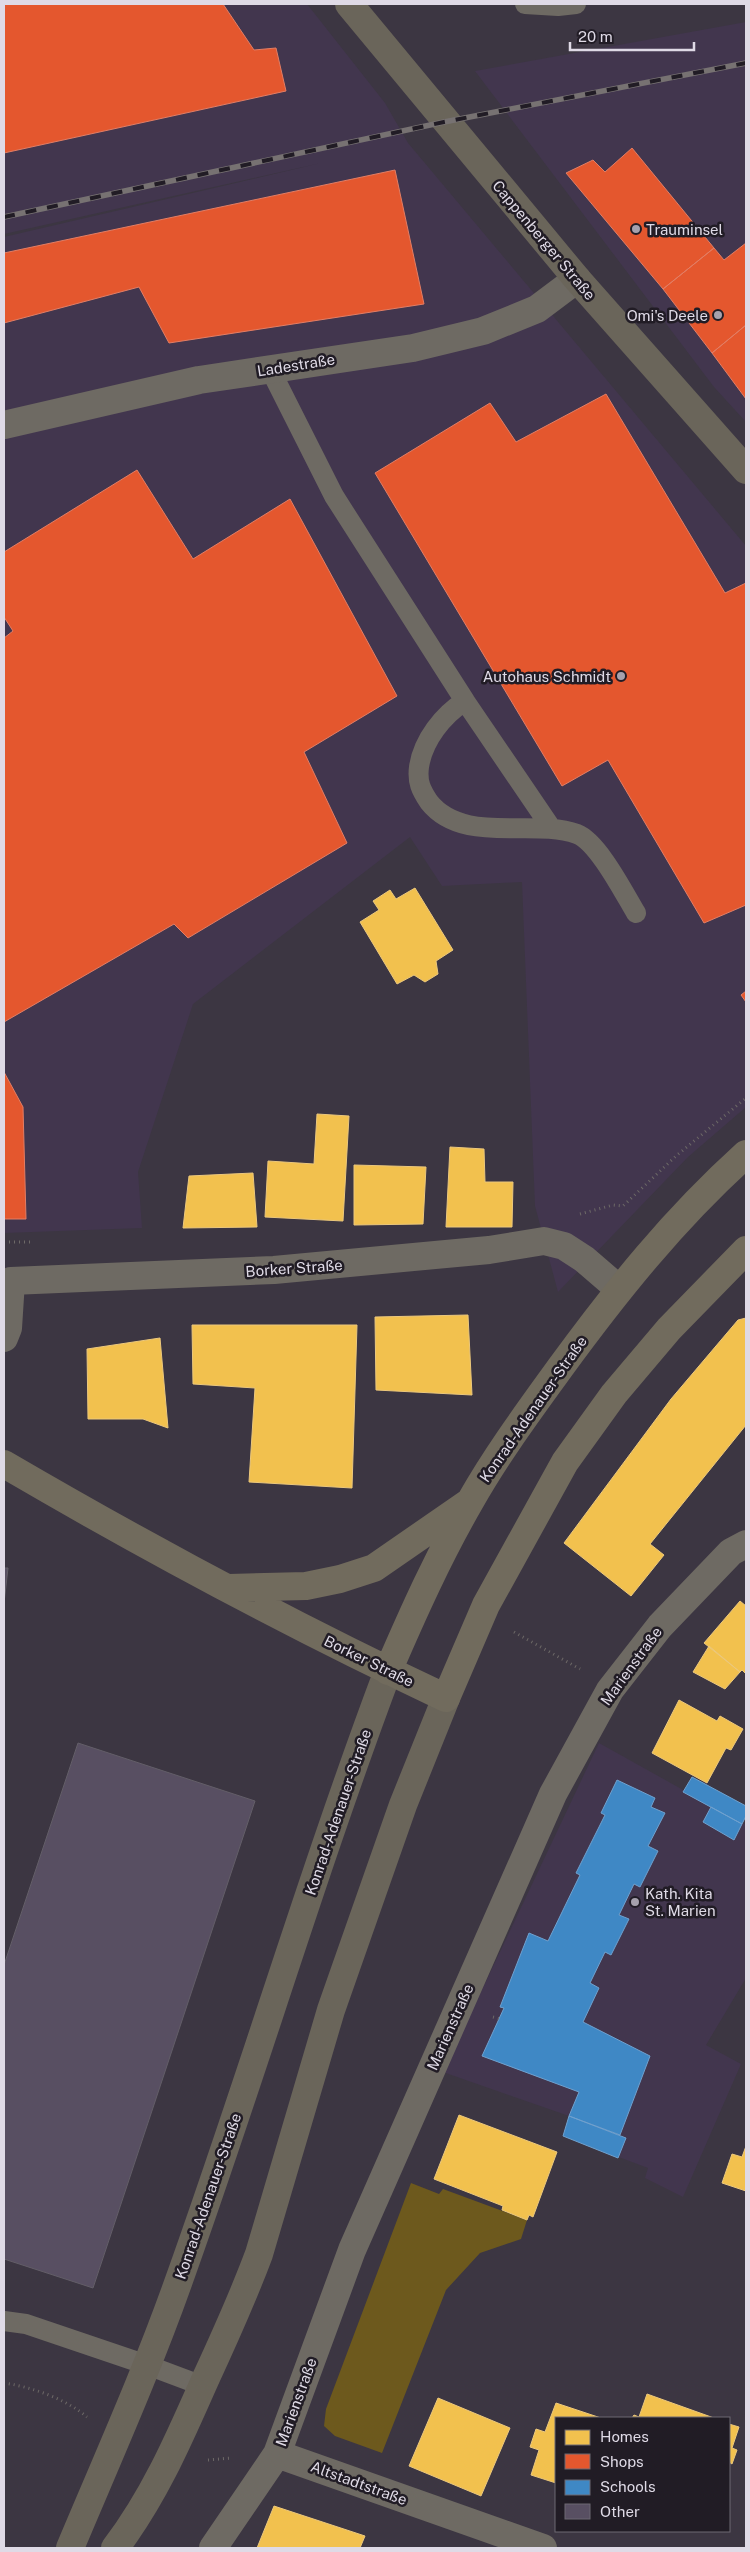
<svg xmlns="http://www.w3.org/2000/svg" width="750" height="2552" font-family="'Public Sans',sans-serif">
<style>
.built{fill:#42364e}
.green{fill:#6d591d}
.homes{fill:#f2c14e;stroke:#ecc87c}
.shops{fill:#e4572e;stroke:#e27e65}
.schools{fill:#3f88c5;stroke:#6fa1cf}
.building{fill:#584f62;stroke:#635e68}
.lines{fill:none;stroke-linecap:round;stroke-linejoin:round}
.path{stroke:#6d6967;stroke-width:3;stroke-dasharray:1 4;stroke-linecap:butt}
.lane{stroke:#6e6a63;stroke-width:20}
.street{stroke:#6e6a63;stroke-width:28}
.secondary{stroke:#6a655a;stroke-width:28}
.primary{stroke:#716b5d;stroke-width:28}
.rail-casing{stroke:#777272;stroke-width:5.5}
.rail{stroke:#211c25;stroke-width:4;stroke-dasharray:11;stroke-linecap:butt}
.poi-dot{fill:#a6a1ad;stroke:#211c25;stroke-width:2}
.labels{text-anchor:middle;dominant-baseline:central;stroke-width:5;stroke-linejoin:round;paint-order:stroke}
.poi-label{font-size:15px;fill:#dfdae6;stroke:#211c25;text-anchor:start}
.street-label{font-size:15px;fill:#dfdae6;stroke:#211c25}
</style>
<rect width="100%" height="100%" fill="#3c3642"/>
<path class="built" d="M4,4H307L385,103L408,143L746,546V1107L688,1157L558,1292L535,1206L522,882L442,886L410,837L193,1004L138,1172L142,1228L4,1233V237L321,163L4,234Z
M746,22V422L714,387L475,71Z
M599,1743L746,1825V1978L706,2045L741,2064L683,2197L645,2178L648,2168L563,2136L569,2116L443,2072Z"/>
<path class="green" d="M411,2183L439,2194L443,2189L527,2220L521,2239L480,2253L446,2290L382,2453L335,2436L324,2426L326,2409Z"/>
<path class="homes" d="M415,888L453,950L436,961L438,974L425,982L414,975L397,984L360,922L379,910L373,901L390,890L396,899Z
M317,1114L349,1116L343,1221L265,1217L268,1161L314,1164Z
M450,1147L484,1149L485,1182H513L512,1227H446Z
M354,1165L426,1167L423,1224L354,1225Z
M253,1173L257,1227L183,1228L189,1176Z
M468,1315L472,1395L376,1390L375,1317Z
M746,1318V1425L650,1544L664,1555L631,1596L564,1543L671,1399L738,1320Z
M192,1325H357L352,1488L249,1482L255,1388L193,1384Z
M160,1338L168,1428L143,1419H88L87,1349Z
M740,1601L746,1606V1674L742,1670L740,1672L704,1643Z
M709,1646L740,1672L725,1689L693,1672Z
M679,1700L717,1721L720,1716L743,1729L731,1750L726,1748L707,1783L652,1753Z
M459,2115L557,2152L533,2217L529,2215L527,2220L502,2210L503,2206L434,2179Z
M746,2146V2191L722,2183L732,2154L742,2157Z
M647,2394L714,2418H632L634,2415L639,2417Z
M438,2398L510,2428L481,2496L409,2466Z
M556,2403L601,2418H556V2483L531,2475L539,2450L530,2447L536,2429L545,2432Z
M729,2424L739,2427L732,2448L737,2450L732,2464L729,2462Z
M274,2506L365,2536L360,2548H257Z"/>
<path class="shops" d="M4,4H223L254,50L276,48L286,91L4,153Z
M632,148L714,248L663,289L566,173L593,160L605,172Z
M395,170L424,304L169,343L139,287L4,323V253Z
M746,243V325L712,353L663,289L714,248L724,260Z
M746,325V399L712,353Z
M606,394L725,593L746,583V905L704,923L608,760L562,786L375,473L490,403L516,442Z
M137,470L193,559L290,499L397,696L304,752L347,843L188,938L174,924L4,1022V638L13,631L4,617V552Z
M746,991V1002L741,995Z
M4,1072L23,1107L26,1219H4Z"/>
<path class="schools" d="M692,1777L746,1806V1816L742,1824L683,1792Z
M617,1780L655,1798L651,1807L665,1813L648,1846L658,1851L640,1887L634,1884L619,1915L629,1919L611,1955L605,1952L590,1983L599,1988L583,2022L650,2056L620,2135L569,2116L579,2092L482,2056L504,2008L500,2007L529,1933L548,1941L580,1875L576,1873L605,1815L601,1813Z
M711,1807L742,1824L734,1840L703,1822Z
M569,2116L626,2138L618,2158L563,2136Z"/>
<path class="building" d="M4,1568H8L4,1603Z
M78,1743L255,1801L93,2288L4,2259V1965Z"/>
<g class="lines">
<path class="path" d="M580,1214L613,1205L623,1206L676,1156L746,1098
M4,1242H33
M514,1632L580,1669
M493,2017L500,2019
M4,2383C32,2387 66,2399 87,2417
M208,2460L231,2458"/>
<path class="lane" d="M525,4L558,6L576,4
M270,369L334,496L465,701C443,715 423,740 419,767C417,782 421,790 429,802C463,845 533,818 577,834C598,842 624,893 636,913
M465,701L552,829
M4,2321L26,2324L147,2365L203,2386"/>
<path class="street" d="M4,425L199,380L413,348L483,331L537,309L577,279
M4,1338L8,1328L11,1281L274,1270L489,1250L544,1241L564,1246L584,1259L619,1289
M277,2454L543,2548
M213,2548L277,2454L352,2250L553,1794L610,1690L660,1626L731,1552L746,1544"/>
<path class="secondary" d="M349,4L577,279L746,470
M70,2548C107,2460 146,2373 178,2283C251,2080 312,1873 388,1671
M115,2548C154,2497 179,2439 205,2380C224,2339 243,2297 259,2254L331,2010L403,1805L446,1698"/>
<path class="primary" d="M4,1464C148,1548 295,1627 446,1698L486,1605L565,1462L614,1394L669,1329L746,1250
M229,1588L306,1586L340,1579L374,1568L468,1503
M388,1671C413,1613 439,1555 471,1500C497,1454 529,1411 560,1368C617,1290 674,1219 746,1154"/>
<defs>
<path id="rail" d="M4,217L444,122L746,63"/>
</defs>
<use href="#rail" class="rail-casing"/>
<use href="#rail" class="rail"/>
</g>
<g class="poi-dot">
<circle cx="636" cy="229" r="5"/>
<circle cx="718" cy="315" r="5"/>
<circle cx="621" cy="676" r="5"/>
<circle cx="635" cy="1902" r="5"/>
</g>
<g class="labels">
<g class="poi-label">
<text x="646" y="229">Trauminsel</text>
<text x="708" y="315" text-anchor="end">Omi's Deele</text>
<text x="611" y="676" text-anchor="end">Autohaus Schmidt</text>
<text x="645" y="1893">Kath. Kita<tspan x="645" dy="17">St. Marien</tspan></text>
</g>
<g class="street-label">
<text transform="translate(544 240) rotate(50)">Cappenberger Straße</text>
<text transform="translate(296 365) rotate(-9)">Ladestraße</text>
<text transform="translate(294 1268) rotate(-4)">Borker Straße</text>
<text transform="translate(533 1409) rotate(-55)">Konrad-Adenauer-Straße</text>
<text transform="translate(369 1661) rotate(26)">Borker Straße</text>
<text transform="translate(631 1666) rotate(-54)">Marienstraße</text>
<text transform="translate(338 1812) rotate(-71)">Konrad-Adenauer-Straße</text>
<text transform="translate(450 2027) rotate(-66)">Marienstraße</text>
<text transform="translate(208 2196) rotate(-71)">Konrad-Adenauer-Straße</text>
<text transform="translate(296 2402) rotate(-70)">Marienstraße</text>
<text transform="translate(359 2483) rotate(20)">Altstadtstraße</text>
</g>
</g>
<rect width="750" height="2552" fill="none" stroke="#dfdae6" stroke-width="10"/>
<rect x="555" y="2417" width="175" height="115" fill="#211c25" stroke="#6d6872"/>
<rect x="565" y="2430" width="25" height="15" fill="#f2c14e" stroke="#6d6872"/>
<text x="600" y="2442" font-size="15" fill="#dfdae6">Homes</text>
<rect x="565" y="2454" width="25" height="15" fill="#e4572e" stroke="#6d6872"/>
<text x="600" y="2467" font-size="15" fill="#dfdae6">Shops</text>
<rect x="565" y="2480" width="25" height="15" fill="#3f88c5" stroke="#6d6872"/>
<text x="600" y="2492" font-size="15" fill="#dfdae6">Schools</text>
<rect x="565" y="2504" width="25" height="15" fill="#584f62" stroke="#6d6872"/>
<text x="600" y="2517" font-size="15" fill="#dfdae6">Other</text>
<path d="M570 42v8h124v-8" fill="none" stroke="#dfdae6" stroke-width="2.5"/>
<text x="578" y="42" font-size="15" fill="#dfdae6" stroke="#211c25" stroke-width="4" paint-order="stroke">20 m</text>
</svg>
